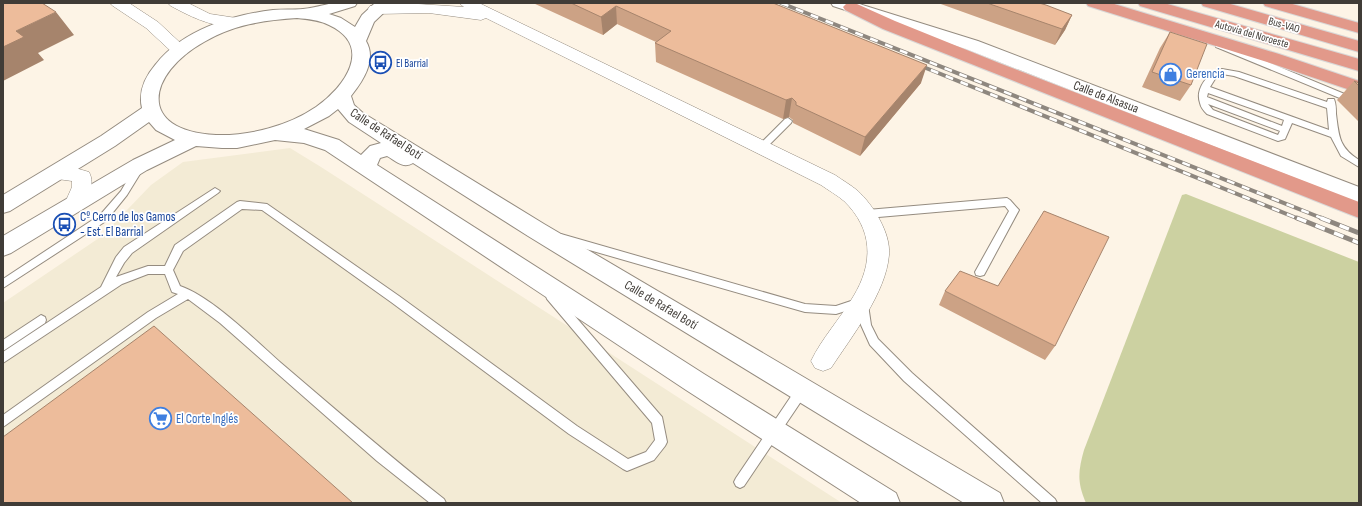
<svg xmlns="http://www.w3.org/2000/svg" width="1362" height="506" font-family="'Sofia Sans Condensed',sans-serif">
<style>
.commercial{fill:#f3ebd5}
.green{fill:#ccd1a1}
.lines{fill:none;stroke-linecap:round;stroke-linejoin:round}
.service-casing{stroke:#958c80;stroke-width:2}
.minor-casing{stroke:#958c80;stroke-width:1}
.tertiary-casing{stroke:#958c80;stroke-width:2}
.motorway-casing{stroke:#d9d8d7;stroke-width:2}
.service{fill:#fff;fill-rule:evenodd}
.minor{fill:#fff;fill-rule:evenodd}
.tertiary{fill:#fff;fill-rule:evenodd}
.motorway{fill:#e2998a;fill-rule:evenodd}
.rail-far1-casing{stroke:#8e877f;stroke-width:4}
.rail-casing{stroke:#8e877f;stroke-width:5}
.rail-far1{stroke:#fff;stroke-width:2.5;stroke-dasharray:8;stroke-linecap:butt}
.rail{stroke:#fff;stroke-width:3.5;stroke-dasharray:10;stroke-linecap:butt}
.wall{fill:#cca285}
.shaded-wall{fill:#a6846c}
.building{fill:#edbc9b;stroke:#a6846c}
.labels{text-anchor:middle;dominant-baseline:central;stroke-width:3.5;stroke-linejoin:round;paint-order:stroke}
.far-street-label{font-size:11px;fill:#403c37;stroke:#fff}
.far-transit-label{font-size:11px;fill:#164399;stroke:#fff;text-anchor:start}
.shop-label{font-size:13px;fill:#366cbe;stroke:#fff;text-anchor:start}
.street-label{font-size:13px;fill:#403c37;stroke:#fff}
.transit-label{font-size:13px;fill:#164399;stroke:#fff;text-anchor:start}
</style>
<rect width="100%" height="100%" fill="#fdf4e6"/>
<path class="commercial" d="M290,148L321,167L842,503H3V303L102,236L151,185L183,162Z"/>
<path class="green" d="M1186,194L1359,262V503H1086C1077,483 1078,471 1084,450L1182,195Z"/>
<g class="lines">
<defs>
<path id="service" d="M1216,43H1222L1359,100V106L1216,47Z
M1222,69L1239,72L1327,102L1328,99H1334C1336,104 1336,109 1336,114C1339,137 1339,147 1359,160V167L1341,156L1331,137L1292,123L1285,139L1278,141L1207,114C1204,111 1201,108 1200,103C1195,89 1208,72 1222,69ZM1222,74L1234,76L1327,108L1329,130L1210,87L1215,79ZM1208,93L1284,120L1282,126L1207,97ZM1208,104L1280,131L1278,135L1213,110Z
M788,118L792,121L791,123L764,150H758L757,148L758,146L785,119Z
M138,166L143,169L127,195L106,221L3,288V279L100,215L121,191L135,167Z
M215,188L220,191L218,193L132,253L124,263L116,277L148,266H165L175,245L237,202L240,201L267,204L399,296L577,426L628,459L646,452L655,440L652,423L547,299L546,296L547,293L551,292L555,293L662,417L667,442L665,446L654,460L627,471L623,469L569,434L391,302L262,210L242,209L183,251L173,270L180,286C212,297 255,340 281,363C335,409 388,455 444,499L446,503H430L377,461L220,323L188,299L156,318L3,427V415L148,312L178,294L172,292L165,274H148L122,284L3,363V352L101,287L116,257L124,247Z
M1007,198L1010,200L1019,210L984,275L980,276L976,275L975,272L1009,211L1005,206L867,218L862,214L867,210Z
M561,234L805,304L836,306L863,297L867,298L871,325L878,339L912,373L1055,499L1057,503H1042L904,381L870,345L861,325L858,307L836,314L805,312L558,241L556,238L558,235Z
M41,315L45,317L46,320L45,323L3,351V340Z
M802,385L806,386L808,390L806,394L744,486L740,488L736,486L734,482L736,478L798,386Z"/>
<path id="minor" d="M110,3H129L158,22L188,50L186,54L180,55L174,54L146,28L113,6Z
M168,3H188L210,14L243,19L245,22L243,25C219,31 191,17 171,6Z
M403,3L464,7L459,3H479L835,175C842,180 851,185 858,191C873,205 891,233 889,255C886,293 852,336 831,368L823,371L815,368L811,361C822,338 840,319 853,297C874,263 873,229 844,201C837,195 828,190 821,185L486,18L481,20L429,13L376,14L370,12L368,9L370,6Z
M57,166L72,167L89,172C96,185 87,199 81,210L74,212L67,210L64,205L72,187V181L50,178L47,173L50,168Z"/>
<path id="tertiary" d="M333,3H357L355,6L329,14L341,18L355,27L362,15L375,3H394L374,22L366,41C377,60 363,81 351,96L354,105L363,113L544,224L1000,493L1004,503H964L528,236L413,163C403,169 396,161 387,156L380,158L377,165L704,374L896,493L900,503H861L686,390L325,150L304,143L275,140L237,148H222L196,146L147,170L11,253L3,256V236L133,160L175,140L156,130L149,122L115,146L10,211L3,213V195L101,136L142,108C138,91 145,77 156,64C183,30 231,15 273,10C283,9 293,10 303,9C312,8 324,5 333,3ZM297,18C308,19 319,20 329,25C374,46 345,87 316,107C288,126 250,136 216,135C136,131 147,74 204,42C233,25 264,20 297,18ZM338,109L349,122L381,143L370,146L361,155L339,140L304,129L329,116Z
M831,3H856L978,41L1359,187V203L966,49L833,6Z"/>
<path id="motorway" d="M847,3L857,4L895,21L999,63L1359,202V218L883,29L845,10L843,7Z
M1086,3H1111L1279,54L1359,81V93L1267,62L1088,6Z
M1138,3H1164L1359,59V71L1140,6Z
M1201,3H1227L1359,41V52L1203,6Z
M1263,3H1289L1359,23V33L1265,6Z"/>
</defs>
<use href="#service" class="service-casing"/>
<use href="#minor" class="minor-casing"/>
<use href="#tertiary" class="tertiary-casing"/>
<use href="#motorway" class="motorway-casing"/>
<use href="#service" class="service"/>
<use href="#minor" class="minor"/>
<use href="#tertiary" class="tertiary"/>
<use href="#motorway" class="motorway"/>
<defs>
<path id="rail-far1" d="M781,3L1324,219
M916,64L1299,219"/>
<path id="rail" d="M1297,218L1359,243
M1321,218L1359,233"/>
</defs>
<use href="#rail-far1" class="rail-far1-casing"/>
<use href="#rail" class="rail-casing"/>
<use href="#rail-far1" class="rail-far1"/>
<use href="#rail" class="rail"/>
</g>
<path class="wall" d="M533,3H773L921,83L860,156L793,123V120L789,117L783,119L656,62L655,43L656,42L617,24L603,35Z
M938,3H1039L1072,15L1065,30L1055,45Z
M1170,32L1191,85L1180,101L1142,87L1160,48Z
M1354,81L1359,83V122L1337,100Z
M945,291L1055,346L1045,360L939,305Z"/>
<path class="shaded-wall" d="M616,6L617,24L603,35L601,17Z
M56,12L74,35L38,53L44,60L3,81V47L16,31Z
M1072,15L1065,30L1055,45L1062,29Z
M927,65L921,83L860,156L865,137Z
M792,98L789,117L783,119L786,100Z"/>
<path class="building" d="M3,3H42L56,12L16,31L24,37L3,47Z
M571,3H773L927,65L865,137L796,105V102L792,98L786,100L655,43L671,31L616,6L601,17Z
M987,3H1039L1046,5L1072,15L1062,29Z
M1170,32L1207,44L1191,85L1152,72Z
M1354,81L1359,83V86Z
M1044,211L1109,237L1055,346L945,291L960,271L998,286Z
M154,326L353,503H3V437Z"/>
<defs>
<symbol id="bus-ring" viewBox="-11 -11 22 22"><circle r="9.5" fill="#fff" stroke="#1a4fb4" stroke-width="1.5"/><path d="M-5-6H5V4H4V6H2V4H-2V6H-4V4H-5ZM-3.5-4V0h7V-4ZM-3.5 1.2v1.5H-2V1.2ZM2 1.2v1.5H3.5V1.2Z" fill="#1a4fb4"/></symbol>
<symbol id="shop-ring" viewBox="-11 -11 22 22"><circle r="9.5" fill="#fff" stroke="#3f7fe0" stroke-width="1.5"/><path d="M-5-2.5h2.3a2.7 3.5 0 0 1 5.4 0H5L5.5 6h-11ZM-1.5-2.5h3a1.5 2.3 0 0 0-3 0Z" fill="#3f7fe0"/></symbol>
<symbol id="supermarket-ring" viewBox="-11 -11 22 22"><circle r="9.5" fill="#fff" stroke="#3f7fe0" stroke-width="1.5"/><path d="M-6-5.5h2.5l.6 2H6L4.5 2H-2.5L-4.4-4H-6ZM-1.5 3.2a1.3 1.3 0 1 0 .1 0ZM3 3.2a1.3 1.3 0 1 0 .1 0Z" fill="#3f7fe0"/></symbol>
</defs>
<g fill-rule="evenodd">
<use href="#bus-ring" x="368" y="50" width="25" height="25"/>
<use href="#shop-ring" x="1158" y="62" width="25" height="25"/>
<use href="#bus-ring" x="52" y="212" width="25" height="25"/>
<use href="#supermarket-ring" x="148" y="406" width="25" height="25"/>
</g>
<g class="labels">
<g class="far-street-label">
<text transform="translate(1284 25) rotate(16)">Bus-VAO</text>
<text transform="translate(1252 34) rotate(16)">Autovía del Noroeste</text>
</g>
<g class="far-transit-label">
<text x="396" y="63">El Barrial</text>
</g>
<g class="shop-label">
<text x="1186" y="74">Gerencia</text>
<text x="176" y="419">El Corte Inglés</text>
</g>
<g class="street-label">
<text transform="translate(1106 97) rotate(21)">Calle de Alsasua</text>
<text transform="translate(386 134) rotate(33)">Calle de Rafael Botí</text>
<text transform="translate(661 305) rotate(31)">Calle de Rafael Botí</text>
</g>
<g class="transit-label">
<text x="80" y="217">Cº Cerro de los Gamos<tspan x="80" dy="15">- Est. El Barrial</tspan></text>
</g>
</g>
<rect width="1362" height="506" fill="none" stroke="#403c37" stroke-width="8"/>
</svg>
